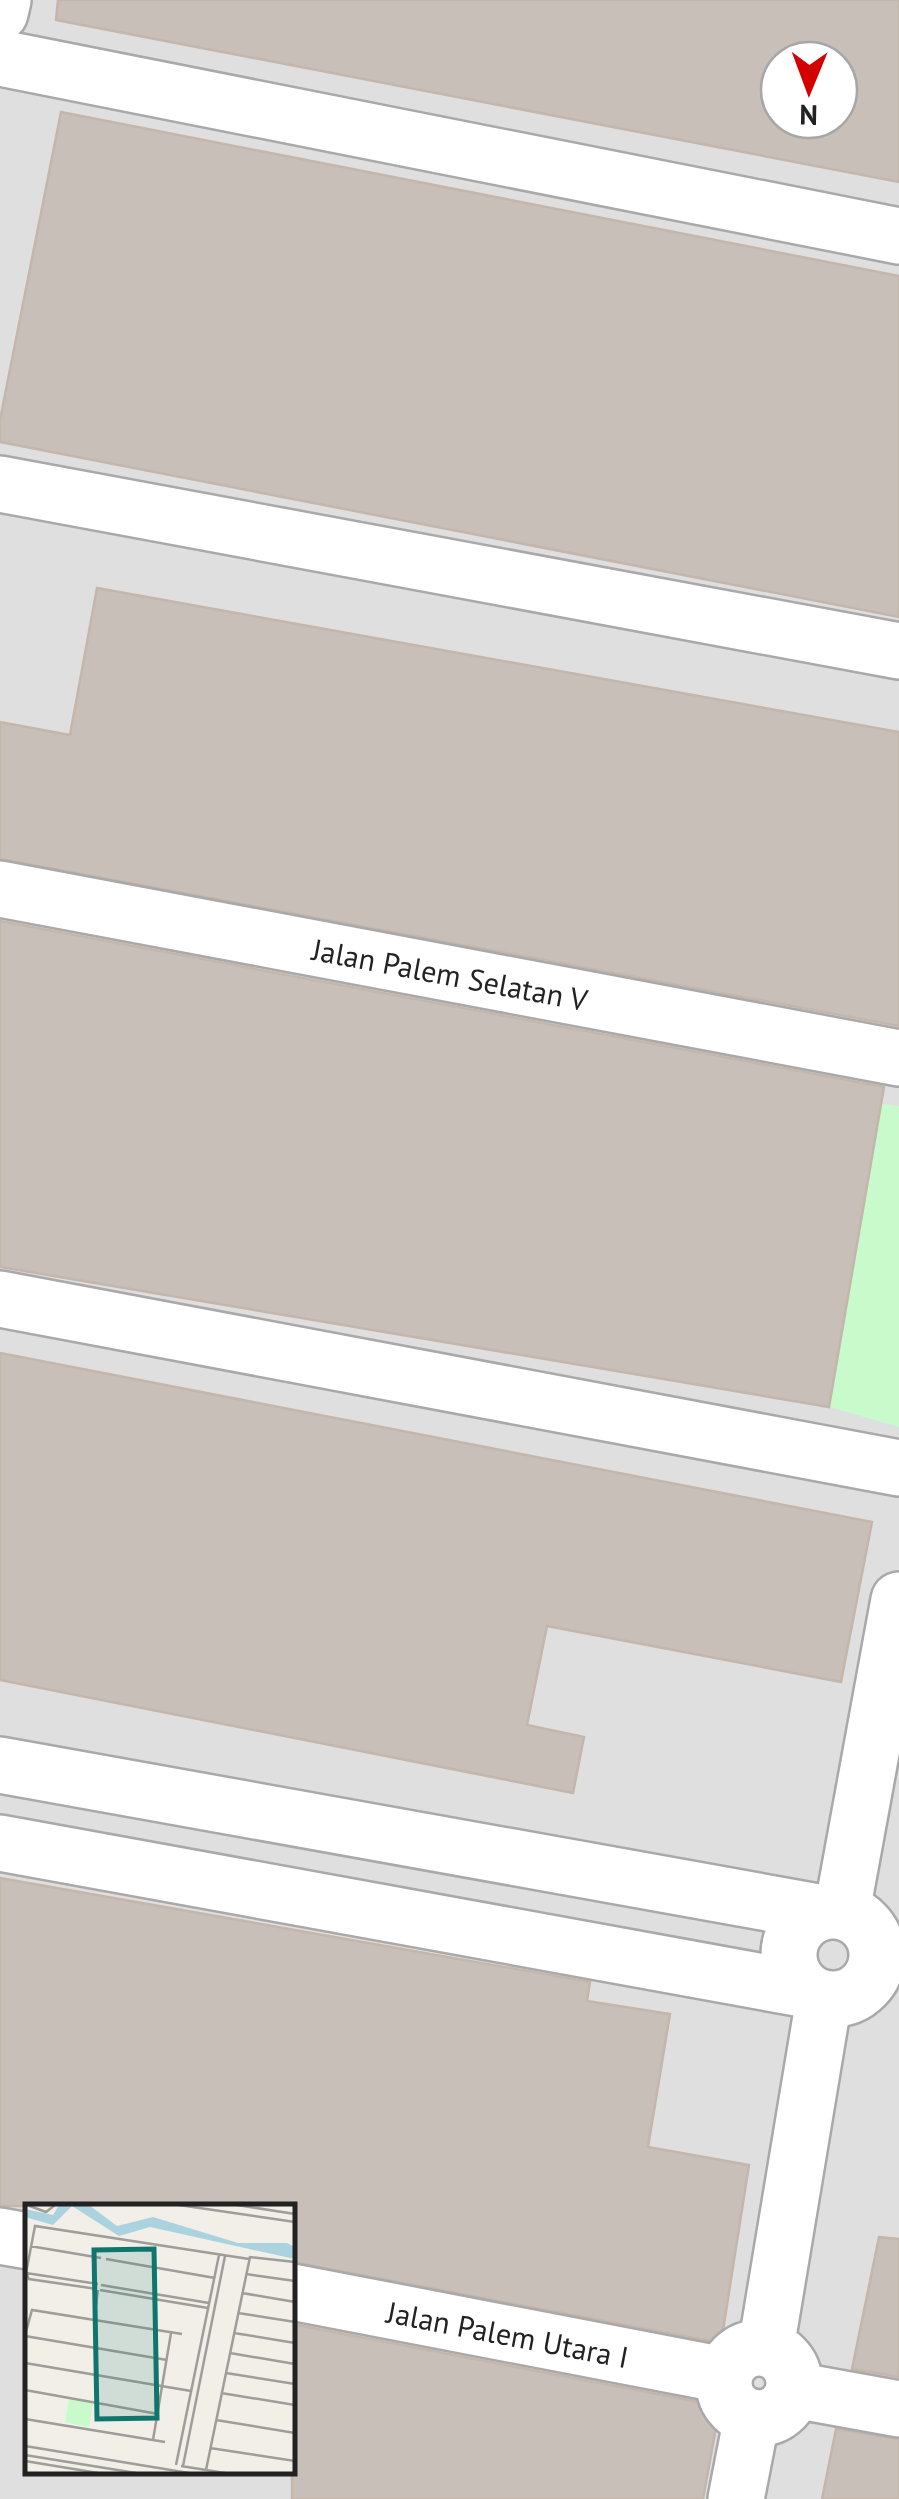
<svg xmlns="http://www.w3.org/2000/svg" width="899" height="2499" font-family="'PT Sans',sans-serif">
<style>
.residential{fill:#e0dfdf;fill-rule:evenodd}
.park{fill:#c8facc}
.building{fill:#c7bfb8;stroke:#c4b6ab;stroke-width:2.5;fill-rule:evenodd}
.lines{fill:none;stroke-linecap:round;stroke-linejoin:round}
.minor-casing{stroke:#a9a9a9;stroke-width:60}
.minor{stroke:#fff;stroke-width:55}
.labels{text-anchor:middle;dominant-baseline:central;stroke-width:8;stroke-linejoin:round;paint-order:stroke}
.street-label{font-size:30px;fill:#222;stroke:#fff}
.inset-road{fill:none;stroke:#9f9d99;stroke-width:2.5}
.view{fill:#0f766e;fill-opacity:0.15;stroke:#0f766e;stroke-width:5}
.inset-edge{fill:none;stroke:#222;stroke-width:5}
</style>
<rect width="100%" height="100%" fill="#f2efe9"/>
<path class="residential" d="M0,0H899V2499H0ZM779,60H839V120H779ZM28,2206H292V2472H28Z"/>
<path class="park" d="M881,1104L899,1106V1427L829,1407Z"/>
<path class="building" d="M58,0H899V182L56,20ZM779,60H839V120H779Z
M61,112L899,276V617L0,442V420Z
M97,588L899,732V1026L0,859V722L70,735Z
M0,921L884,1087L829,1407L0,1267Z
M0,1353L872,1522L841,1682L547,1626L527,1725L584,1737L573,1793L0,1680Z
M0,1878L590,1982L587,2001L670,2014L648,2147L749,2165L721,2343L292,2262V2206H0Z
M879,2237L899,2239V2377L852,2369Z
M292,2324L720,2406L703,2499H292Z
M836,2429L899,2439V2499H822Z"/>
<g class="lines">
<defs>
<g id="minor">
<path d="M0,13L3,0"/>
<path d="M0,58L899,236"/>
<path d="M0,484L899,651"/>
<path id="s1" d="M0,889L899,1058"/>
<path d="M0,1299L899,1468"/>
<path d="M0,1765L818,1912"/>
<path d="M0,1843L802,1989"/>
<circle cx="833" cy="1955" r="44"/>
<path d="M842,1911L899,1600"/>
<path d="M0,2236L28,2241"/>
<path id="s2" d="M292,2292L724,2375"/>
<path d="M766,2348L824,1999"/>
<circle cx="759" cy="2383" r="35"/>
<path d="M794,2390L899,2409"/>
<path d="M736,2499L752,2417"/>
</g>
</defs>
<use href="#minor" class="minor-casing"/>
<use href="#minor" class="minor"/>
</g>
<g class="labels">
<g class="street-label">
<text stroke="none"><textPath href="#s1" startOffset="458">Jalan Palem Selatan V</textPath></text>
<text stroke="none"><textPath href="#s2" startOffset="220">Jalan Palem Utara I</textPath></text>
</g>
</g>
<g transform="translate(25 2204)">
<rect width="270" height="270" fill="#f2efe9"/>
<path d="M44,195L68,200L64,223L40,218Z" fill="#c8facc"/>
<path d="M34,1H64L92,22L128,13L213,39H262L270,43V55L125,23L94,32L47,2L28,21L0,13V5L28,11Z" fill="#aad3df"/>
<path class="inset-road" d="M2,1L21,8L30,1M154,1L270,18M212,1L270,10M5,42L76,54M81,55L190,74M1,69L10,22L224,55M1,69L4,75L72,85M1,69L73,80M221,70L270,77M76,81L184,99M75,86L183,104M217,89L270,98M213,109L270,118M69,116L73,86M209,129L270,139M0,131L7,106L157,130M0,132L142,156M205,149L270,160M0,159L166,187M201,169L270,180M0,186L133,210M196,189L270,201M0,215L140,238M191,216L270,229M128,236L146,129M0,242L164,269M185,244L270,257M0,251L111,269M0,257L73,269M151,261L194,51M156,262L200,269M158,262L200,52M181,266L225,53L270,58"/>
<path class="view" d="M129,45L132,214L72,215L69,46Z"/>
<rect width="270" height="270" class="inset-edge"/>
</g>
<g transform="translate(809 90) rotate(181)"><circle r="48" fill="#ffffff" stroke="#a7a7a7" stroke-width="2.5"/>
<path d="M0-8L18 38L0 25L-18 38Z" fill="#d40000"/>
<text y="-15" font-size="28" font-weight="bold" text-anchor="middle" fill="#222222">N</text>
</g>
</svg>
